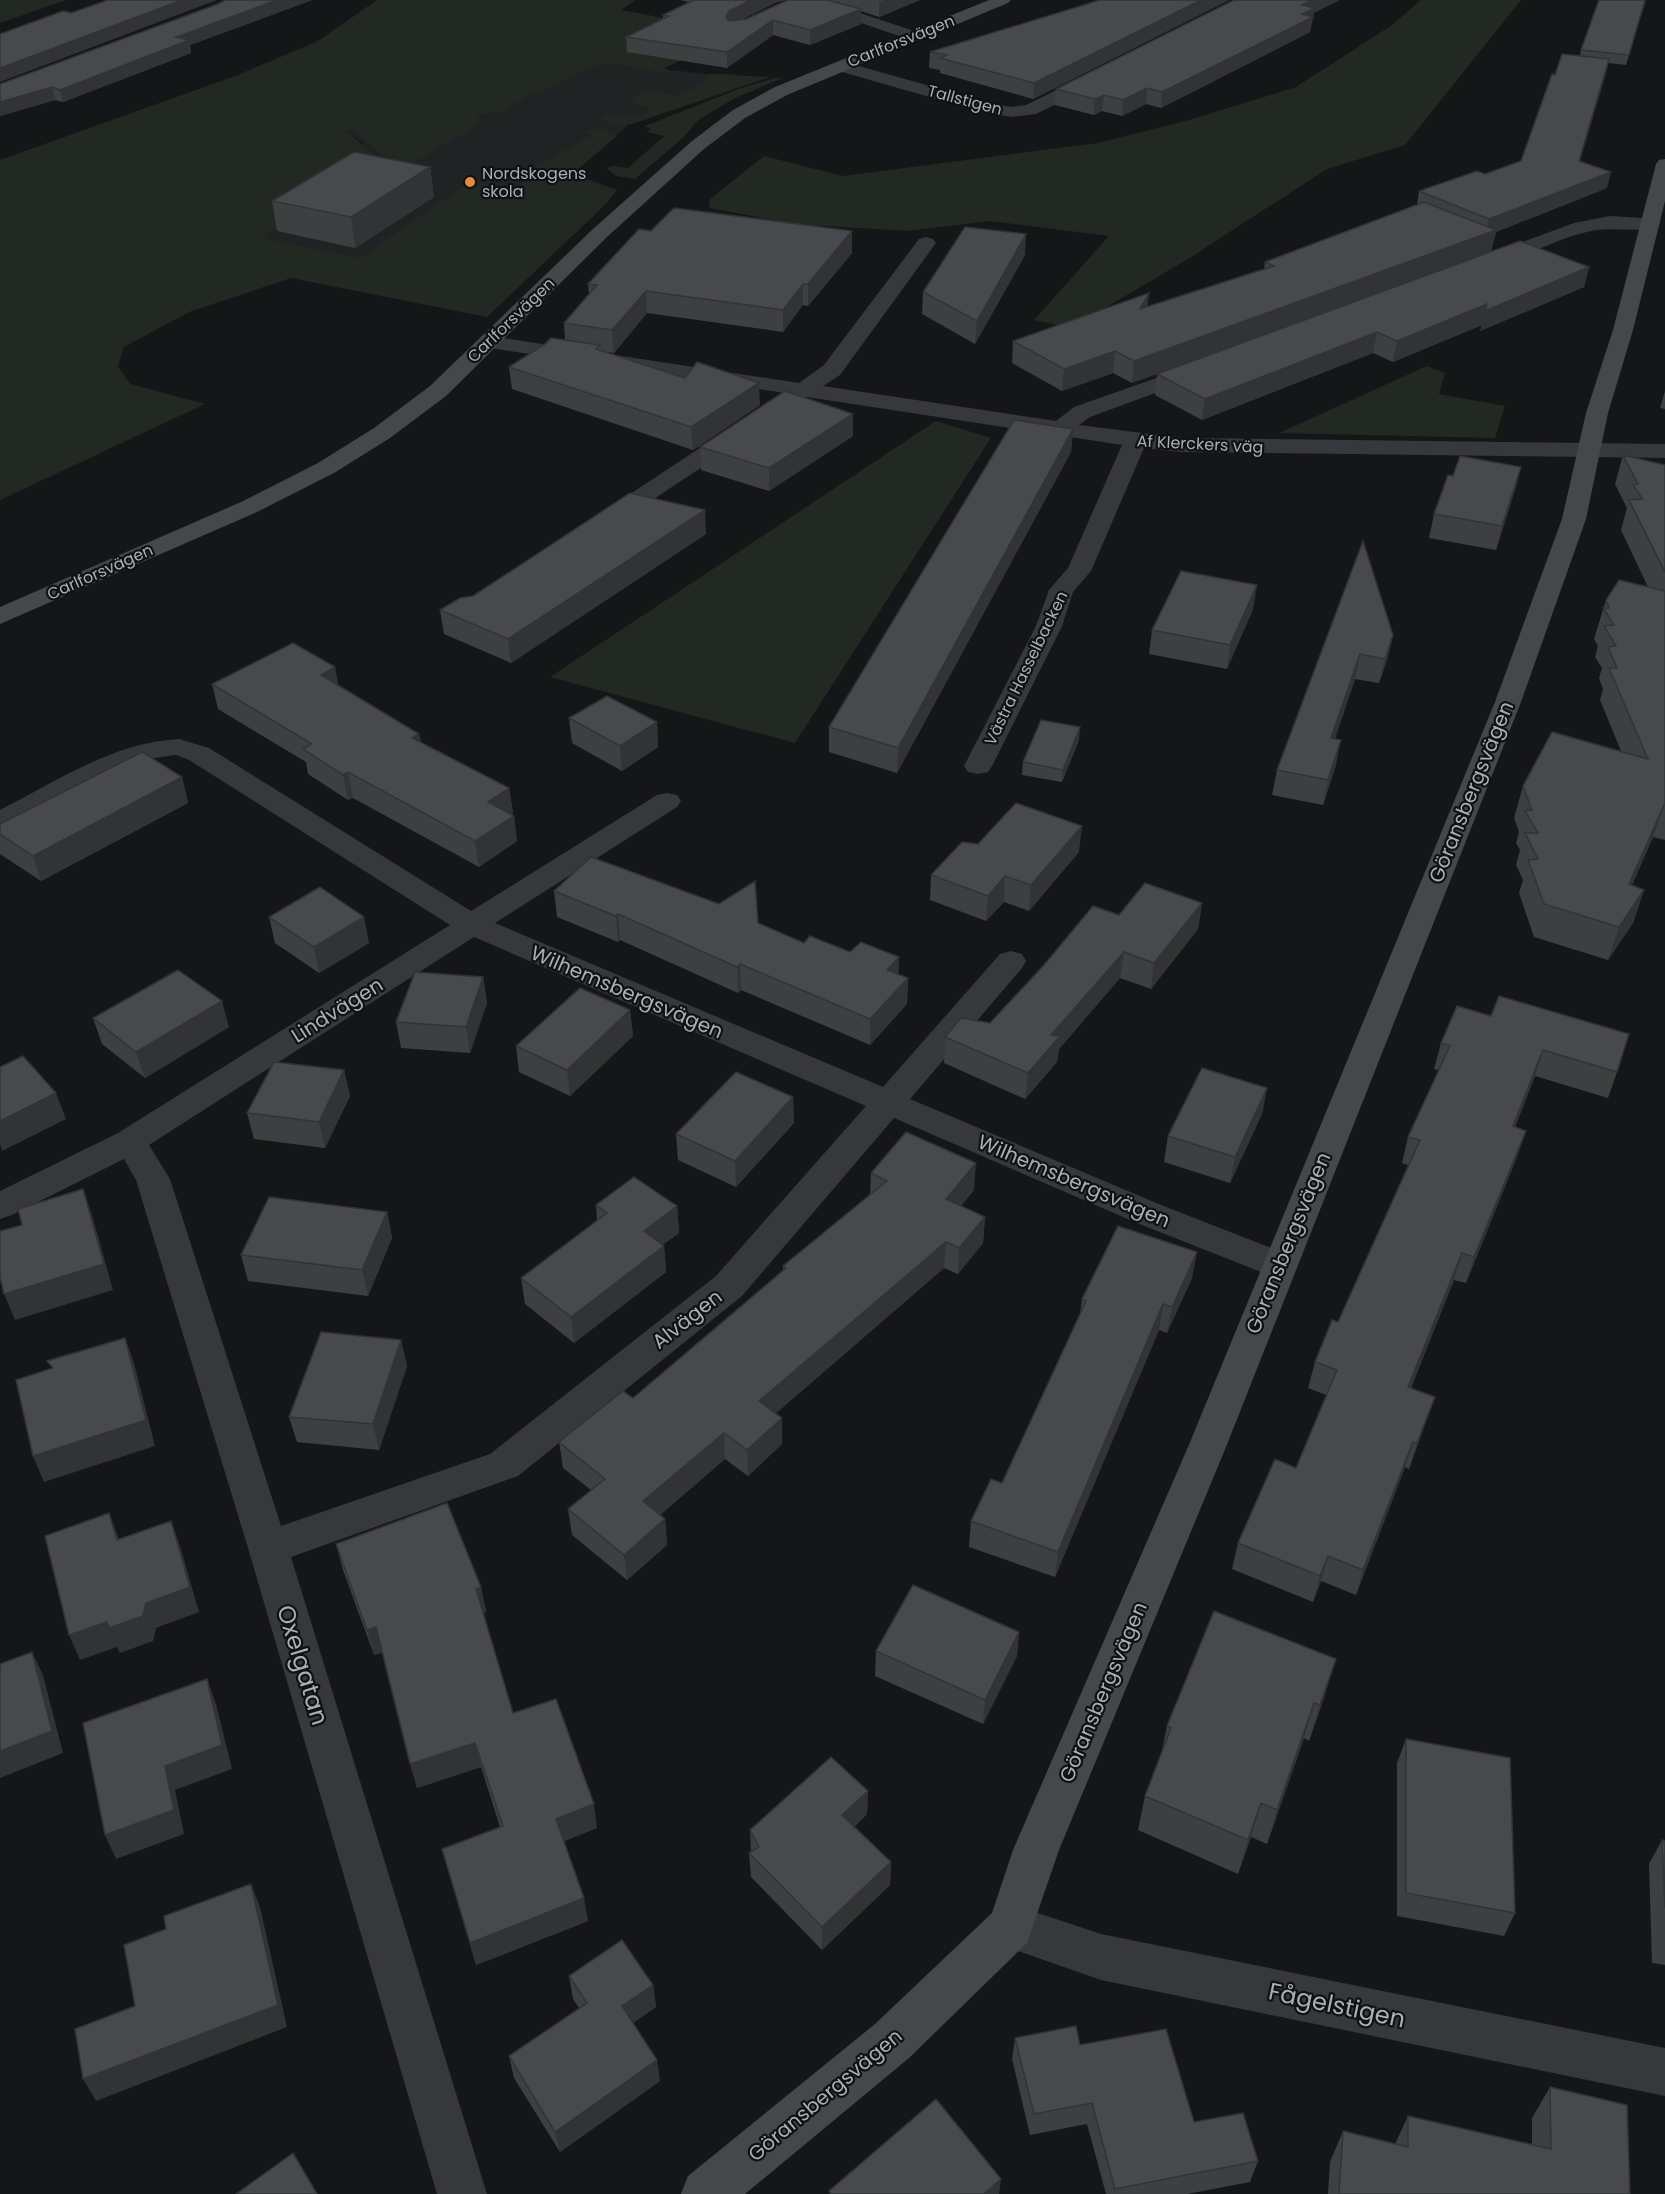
<svg xmlns="http://www.w3.org/2000/svg" width="1665" height="2194" font-family="Poppins,sans-serif">
<style>
.built{fill:#212224}
.green{fill:#222922}
.lines{fill:none;stroke-linecap:round;stroke-linejoin:round}
.street{fill:#37383b;fill-rule:evenodd}
.secondary{fill:#45484b;fill-rule:evenodd}
.wall{fill:#3d3f41}
.shaded-wall{fill:#323335}
.building{fill:#47494c;stroke:#323335;stroke-width:1.5}
.poi-dot{fill:#e18b43;stroke:#101112;stroke-width:2}
.labels{text-anchor:middle;dominant-baseline:central;stroke-width:4.5;stroke-linejoin:round;paint-order:stroke}
.far-street-label{font-size:16px;fill:#a8afb6;stroke:#101112}
.far-poi-label{font-size:16px;fill:#a8afb6;stroke:#101112;text-anchor:start}
.street-label{font-size:20px;fill:#a8afb6;stroke:#101112}
.near-street-label{font-size:24px;fill:#a8afb6;stroke:#101112}
</style>
<rect width="100%" height="100%" fill="#151617"/>
<path class="built" d="M558,44L661,69L707,74H736L629,124L579,168L583,177L617,190L487,317L215,261L264,235L353,179L363,143L346,132Z"/>
<path class="green" d="M0,0H66L0,23Z
M377,0H635L621,10L669,19L691,56L664,68L669,70L663,73L611,63H602L536,93H533L499,112L479,115L476,125L470,130L413,163L388,161L353,129L347,131L377,158L353,179L260,238L360,258L471,181L514,188L536,175V166L592,135L587,132L588,130L601,128L617,136L579,168C583,183 604,186 617,190L607,203L487,317L291,278L189,312L124,347L118,366L130,384L205,404L0,500V160L235,76L318,41Z
M1421,0H1521L1405,145L1327,169L1188,259L1071,328L1034,320L1109,236L990,221L907,231L795,224L709,208L710,199L764,156L843,176L1098,143L1189,120L1296,87L1392,25Z
M707,74L770,77L632,124H613L600,118L606,114C621,118 641,121 650,107L626,102L650,90L677,96L704,83Z
M775,78H783L735,98L698,120L684,137L635,179L616,176L606,168L613,166L628,168L664,136L647,132L650,129L645,126L741,88Z
M1427,366L1445,373L1439,394L1505,406L1495,438L1279,433Z
M936,421L991,438L795,743L550,677Z"/>
<g class="lines">
<path class="street" d="M814,1H824L920,33L922,36L920,39H908L814,7L811,4Z
M841,61L990,103L1011,107L1026,105L1089,74L1095,73L1103,78L1101,82L1036,114L1011,117L982,112L835,70L833,66Z
M1610,216L1657,219L1660,223L1657,227C1634,233 1610,226 1587,232C1553,240 1522,259 1489,267L1482,265L1479,261L1482,257L1574,223Z
M926,237L933,239L936,243L840,375L823,386L1056,421L1074,407L1199,363L1207,364L1210,369L1207,374L1090,417L1079,425L1182,438L1665,444V458L1182,452L1144,448L1091,571L1073,592L1062,626L992,766L988,772L978,774L968,772L964,766L1036,626L1049,590L1068,568L1122,445L807,397L793,404L785,402L782,397L785,393L490,348L483,346L480,342L483,338L490,336L799,383L824,365L919,239Z
M738,426L746,428L749,433L746,438L613,526L605,528L597,526L593,521L597,516L730,428Z
M179,739L209,748L471,911L657,795L667,793L677,795L681,801L677,807L495,923L883,1087L1000,954L1011,951L1022,954L1026,961L1022,968L910,1099L1161,1205L1292,1256L1297,1265L1292,1274L1279,1278L1266,1274L1137,1223L894,1118L742,1296L518,1476L291,1557L487,2194H437L248,1548L136,1180L124,1159L12,1215L0,1219V1191L118,1133L450,925L189,760L176,755L140,760L10,827L0,830V810C57,781 114,742 179,739ZM474,937L866,1106L716,1276L490,1454L281,1526L170,1179L149,1145Z
M1011,1904L1101,1934L1665,2048V2096L1101,1980L995,1943L988,1927L995,1911Z"/>
<path class="secondary" d="M989,0H1011L1008,3L787,95L745,118L704,149L607,237L446,396L390,438L334,473L257,512L0,624V607L241,502L318,463L374,428L430,386L593,229L692,141L733,110L775,87Z
M1665,159V201L1633,330L1608,413L1586,519L1521,702L1226,1447L1059,1850L1027,1943L909,2058L745,2194H681L688,2176L875,2024L992,1913L1013,1850L1188,1447L1495,702L1562,519L1586,413L1613,330L1656,164L1659,160Z"/>
</g>
<path class="wall" d="M225,0H312L190,45L191,53L63,102L55,100L0,116V84L218,4Z
M680,0H786L777,2L742,19H746L788,0H920L879,17L861,11V24L810,45L773,35L727,68L627,52L626,37L663,19V15L689,2Z
M1100,0H1229L1033,99L940,73V70L929,68L930,52Z
M1646,0L1626,65L1608,63L1580,161L1607,188L1496,232L1491,251L1132,383L1113,373L1062,391L1012,363L1013,341L1149,293L1147,307L1264,270L1265,262L1417,205L1419,191L1485,174L1521,161L1555,75L1580,56L1581,50Z
M1314,13L1310,32L1161,108L1146,104L1122,116L1102,111L1094,115L1055,105L1056,89Z
M430,167L434,197L355,248L277,231L272,201Z
M852,253L808,306L803,305L783,332L647,313L614,353L600,351L760,405L693,450L512,389L509,367L565,340L564,323L589,294L588,284Z
M1025,255L975,344L922,314L923,292Z
M1589,267L1584,287L1480,331L1482,325L1393,362L1373,353L1202,420L1155,395L1157,374Z
M1665,391V409L1660,408Z
M853,414V436L769,491L701,470L700,447Z
M1073,429L1071,452L897,773L829,752V727Z
M1623,455L1665,465V840L1653,837L1632,885L1644,890L1633,923L1608,960L1534,937L1519,893L1523,880L1516,865L1520,850L1516,843L1519,832L1514,818L1523,786L1621,751L1600,700L1603,689L1599,678L1602,668L1595,657L1598,646L1594,639L1606,600L1648,587L1621,530L1627,508L1615,484Z
M1521,467L1515,490L1496,550L1429,538L1434,514L1453,476Z
M706,534L511,663L444,634L440,610Z
M1363,541L1393,635L1387,660L1379,683L1355,679L1335,738L1336,765L1323,805L1272,795L1277,770Z
M1253,609L1227,669L1149,654L1152,630Z
M212,684L339,686L419,734L421,742L509,788L513,813L511,814L514,816L517,841L479,867L353,798L348,800L308,774L306,762L218,709Z
M569,718L657,722L658,747L622,771L572,743Z
M1079,740L1062,782L1022,775L1023,762Z
M182,777L188,803L41,881L0,854V824Z
M978,844L1079,852L1029,911L1004,902L986,921L930,900L931,875Z
M554,891L758,923L804,943L850,952L899,957L898,974L908,978L907,1004L870,1045L741,990L738,993L620,940L618,942L557,917Z
M1202,903L1198,929L1151,989L1120,978L1059,1049L1057,1062L1025,1099L944,1063L945,1037L990,1023Z
M269,917L369,943L319,973L275,943Z
M483,977L487,1003L470,1053L401,1048L396,1022Z
M1457,1006L1617,1072L1608,1098L1535,1076L1515,1127L1517,1157L1466,1283L1454,1280L1411,1388L1426,1422L1409,1469L1405,1467L1356,1595L1321,1581L1313,1602L1232,1569L1238,1543L1296,1468L1326,1395L1308,1388L1315,1362L1338,1322L1408,1165L1402,1163L1408,1137L1439,1070L1434,1069L1441,1043Z
M630,1010L633,1036L570,1096L519,1072L516,1046Z
M93,1018L229,1027L145,1078L102,1044Z
M344,1070L350,1096L325,1148L254,1139L247,1113Z
M1267,1088L1262,1114L1230,1183L1164,1162L1168,1136Z
M793,1097L794,1123L736,1187L678,1160L676,1134Z
M871,1173L974,1190L961,1206L985,1217L983,1243L958,1274L944,1268L775,1414L782,1444L748,1476L725,1459L660,1515L665,1519L667,1545L627,1580L572,1535L568,1509L591,1490L563,1468L559,1442L633,1398L783,1270V1266L870,1194Z
M596,1205L677,1206L679,1233L662,1245L664,1246L666,1272L574,1343L525,1304L521,1278L597,1221Z
M387,1212L392,1238L368,1296L248,1281L241,1255Z
M1192,1278L1167,1333L1159,1330L1055,1577L969,1547L971,1521L1002,1483L1080,1314L1082,1299Z
M401,1340L407,1366L379,1450L297,1442L289,1417Z
M336,1544L481,1587L486,1612L483,1613L513,1713L597,1828L564,1841L588,1921L476,1965L442,1849L500,1827L481,1767L417,1788L383,1652L374,1655L343,1570Z
M1019,1632L1017,1656L983,1724L875,1676L876,1651Z
M1325,1695L1309,1741L1304,1738L1267,1844L1251,1837L1238,1874L1138,1830L1145,1796L1161,1755L1167,1726Z
M1406,1739L1515,1913L1504,1936L1397,1916V1763Z
M868,1791L867,1814L854,1827L891,1862L890,1885L822,1950L751,1877L749,1853L751,1852L750,1830Z
M1662,1840L1665,1841V1965L1652,1963L1649,1864Z
M569,1976L653,1985L656,2007L633,2023L660,2081L560,2152L514,2078L509,2056L579,2008L573,1999Z
M1015,2038L1080,2045L1194,2122L1258,2161L1250,2182L1187,2194H1106L1087,2124L1030,2135L1012,2059Z
M1550,2087L1630,2194H1328L1330,2162L1343,2131L1395,2144L1408,2116L1532,2144V2118Z"/>
<path class="shaded-wall" d="M182,0H217L0,82V68Z
M277,0H312L190,45L191,53L63,102L60,90L176,37Z
M751,0H786L777,2L729,26L726,17L729,11Z
M884,0H920L879,17V2Z
M1201,0H1229L1033,99L1034,83Z
M1312,0H1340L1314,13L1310,32L1161,108L1162,92L1302,5Z
M861,9V24L810,45V30Z
M773,20V35L727,68V52Z
M1609,59L1606,74L1575,177L1579,161Z
M52,87L55,100L0,116V102Z
M1147,88L1146,104L1122,116L1123,100Z
M1104,95L1102,111L1094,115L1095,99Z
M430,167L434,197L355,248L351,217Z
M1611,172L1607,188L1496,232L1491,251L1132,383L1134,361L1486,233L1489,219Z
M852,231V253L808,306V284Z
M1026,234L1025,255L975,344L977,321Z
M1589,267L1584,287L1480,331L1482,325L1393,362L1397,341L1487,304Z
M803,284V305L783,332V310Z
M646,291L647,313L614,353L612,330Z
M1149,293L1146,315L1140,309Z
M1377,332L1373,353L1202,420L1205,399Z
M1115,351L1113,373L1062,391L1064,369Z
M759,383L760,405L693,450L691,427Z
M853,414V436L769,491V468Z
M1073,429L1071,452L897,773L898,748Z
M1521,467L1515,490L1496,550L1502,526Z
M705,510L706,534L511,663L508,639Z
M1257,585L1253,609L1227,669L1230,645Z
M1393,635L1387,660L1379,683L1385,659Z
M1360,654L1355,679L1327,763L1331,738Z
M335,667L340,692L321,675Z
M657,722L658,747L622,771L620,746Z
M1080,727L1079,740L1062,782L1063,770Z
M419,734L423,759L412,738Z
M1341,740L1336,765L1323,805L1328,780Z
M348,772L353,798L348,800L343,775Z
M182,777L188,803L41,881L33,856Z
M509,788L513,813L491,827L488,802Z
M1664,805L1653,837L1618,917L1629,884Z
M514,816L517,841L479,867L475,841Z
M1082,826L1079,852L1029,911L1031,885Z
M1005,876L1004,902L986,921L988,896Z
M1644,890L1633,923L1608,960L1619,927Z
M1202,903L1198,929L1151,989L1154,963Z
M618,914L620,940L618,942L616,916Z
M364,917L369,943L319,973L314,947Z
M1124,952L1120,978L1059,1049L1057,1062L1025,1099L1028,1073L1051,1035Z
M899,957L898,983L887,970Z
M740,964L741,990L738,993L737,967Z
M483,977L487,1003L470,1053L466,1027Z
M908,978L907,1004L870,1045V1019Z
M222,1001L229,1027L145,1078L136,1052Z
M630,1010L633,1036L570,1096L567,1070Z
M1543,1050L1535,1076L1505,1153L1513,1126Z
M344,1070L350,1096L325,1148L319,1122Z
M1267,1088L1262,1114L1230,1183L1235,1157Z
M56,1093L66,1119L2,1151L0,1144V1121Z
M793,1097L794,1123L736,1187L735,1161Z
M1526,1131L1517,1157L1466,1283L1474,1257Z
M976,1163L974,1190L945,1225L946,1199Z
M83,1189L92,1215L113,1290L15,1320L4,1294Z
M677,1206L679,1233L646,1257L644,1231Z
M387,1212L392,1238L368,1296L362,1270Z
M985,1217L983,1243L958,1274L959,1248Z
M946,1242L944,1268L760,1427L759,1401Z
M664,1246L666,1272L574,1343L571,1317Z
M1197,1252L1192,1278L1167,1333L1172,1307Z
M1462,1253L1454,1280L1401,1413L1408,1387Z
M1163,1304L1159,1330L1055,1577L1058,1552Z
M125,1338L134,1363L155,1446L44,1482L33,1456Z
M401,1340L407,1366L379,1450L373,1424Z
M1435,1397L1426,1422L1409,1469L1417,1443Z
M782,1418V1444L748,1476L747,1450Z
M724,1433L725,1459L646,1527L643,1501Z
M1413,1442L1405,1467L1356,1595L1363,1570Z
M109,1513L119,1539L127,1566L117,1540Z
M665,1519L667,1545L627,1580L624,1555Z
M171,1521L180,1546L199,1612L156,1628L153,1641L120,1653L117,1647L80,1660L69,1635L146,1603Z
M1328,1556L1321,1581L1313,1602L1320,1576Z
M481,1587L486,1612L481,1614L476,1589Z
M376,1627L383,1652L374,1655L367,1630Z
M1019,1632L1017,1656L983,1724L985,1700Z
M32,1652L43,1675L63,1753L0,1778V1751Z
M1336,1659L1325,1695L1309,1741L1320,1705Z
M207,1679L216,1704L232,1769L175,1790L184,1834L116,1859L105,1835L165,1766Z
M1314,1703L1304,1738L1267,1844L1277,1810Z
M475,1743L481,1767L417,1788L410,1764Z
M868,1791L867,1814L841,1838L842,1815Z
M1261,1803L1251,1837L1238,1874L1248,1840Z
M594,1804L597,1828L560,1843L556,1819Z
M891,1862L890,1885L822,1950V1927Z
M251,1884L260,1907L287,2027L96,2101L83,2079Z
M584,1898L588,1921L476,1965L470,1943Z
M653,1985L656,2007L625,2028L622,2006Z
M657,2060L660,2081L560,2152L555,2132Z
M1001,2179L999,2194H984Z"/>
<path class="building" d="M108,0H182L0,68V34L63,11L71,13Z
M225,0H277L176,37L189,40L60,90L52,87L0,102V84L218,4Z
M694,0H751L729,11L726,17L729,21L746,19L788,0H827L861,9L810,30L773,20L727,52L626,37L669,16L663,15Z
M1100,0H1201L1034,83L940,58L947,55L930,52Z
M1234,0H1312L1302,5L1315,8L1302,14L1313,17L1162,92L1147,88L1123,100L1104,95L1095,99L1056,89Z
M1599,0H1645L1629,55L1581,50Z
M1562,54L1609,59L1579,161L1611,172L1489,219L1419,191L1477,171L1485,174L1521,161L1552,74L1555,75Z
M354,152L430,167L351,217L272,201Z
M1424,202L1496,230L1134,361L1115,351L1064,369L1013,341L1149,293L1140,309L1274,266L1265,262Z
M674,208L852,231L808,284H803L783,310L646,291L612,330L564,323L597,285L588,284L639,229L651,231Z
M965,227L1026,234L977,321L923,292Z
M1520,241L1589,267L1485,311L1487,304L1397,341L1377,332L1205,399L1157,374Z
M551,338L600,345L596,349L685,378L697,362L759,383L691,427L509,367L545,344Z
M785,391L853,414L769,468L700,447Z
M1014,420L1073,429L898,748L829,727Z
M1623,455L1665,465V572L1629,500L1643,499L1633,485L1638,484Z
M1460,456L1521,467L1502,526L1434,514L1448,475L1453,476Z
M630,493L705,510L508,639L440,610L460,598L473,596Z
M1363,541L1393,635L1385,659L1360,654L1331,738L1341,740L1328,780L1277,770Z
M1181,571L1257,585L1230,645L1152,630Z
M1619,580L1665,591V805H1664L1629,884L1644,890L1619,927L1544,904L1528,860L1538,859L1525,833H1538L1525,811L1532,810L1523,786L1552,732L1648,759L1609,668H1617L1608,647L1616,646L1604,626L1614,625L1603,608H1609L1606,600Z
M293,643L335,667L321,675L419,734L412,738L509,788L488,802L514,816L475,841L348,772L343,775L303,749L312,744L212,684Z
M607,696L657,722L620,746L569,718Z
M1041,720L1080,727L1063,770L1023,762Z
M142,752L182,777L33,856L0,834V824Z
M1016,803L1082,826L1031,885L1005,876L988,896L931,875L962,842L978,844Z
M591,857L719,904L755,881L758,923L804,943L810,936L850,952L861,942L899,957L887,970L908,978L870,1019L740,964L737,967L618,914L616,916L554,891Z
M1145,883L1202,903L1154,963L1124,952L1051,1035L1060,1036L1028,1073L945,1037L961,1018L990,1023L1044,965L1093,906L1119,915Z
M320,887L364,917L314,947L269,917Z
M178,970L222,1001L136,1052L93,1018Z
M415,972L483,977L466,1027L396,1022Z
M580,988L630,1010L567,1070L516,1046Z
M1499,996L1629,1034L1617,1072L1543,1050L1513,1126L1526,1131L1474,1257L1462,1253L1408,1387L1435,1397L1417,1443L1413,1442L1363,1570L1328,1556L1320,1576L1238,1543L1275,1459L1296,1468L1337,1370L1315,1362L1332,1320L1338,1322L1420,1140L1408,1137L1450,1046L1441,1043L1457,1006L1491,1016Z
M23,1056L56,1093L0,1121V1067Z
M274,1062L344,1070L319,1122L247,1113Z
M1202,1068L1267,1088L1235,1157L1168,1136Z
M736,1072L793,1097L735,1161L676,1134Z
M906,1132L976,1163L946,1199L985,1217L959,1248L946,1242L759,1401L782,1418L747,1450L724,1433L643,1501L665,1519L624,1555L568,1509L605,1479L559,1442L623,1391L633,1398L786,1268L783,1266L887,1181L871,1173Z
M634,1177L677,1206L644,1231L664,1246L571,1317L521,1278L607,1213L596,1205Z
M83,1189L104,1264L4,1294L0,1277V1231L22,1225L18,1209Z
M269,1197L387,1212L362,1270L241,1255Z
M1118,1226L1197,1252L1172,1307L1163,1304L1058,1552L971,1521L991,1479L1002,1483L1086,1301L1082,1299Z
M321,1332L401,1340L373,1424L289,1417Z
M125,1338L146,1420L33,1456L16,1380L53,1368L47,1361Z
M447,1503L481,1587L476,1589L513,1713L556,1699L594,1804L556,1819L584,1898L470,1943L442,1849L503,1826L475,1743L410,1764L376,1627L367,1630L336,1544Z
M109,1513L117,1540L171,1521L190,1587L146,1603L143,1616L109,1628L107,1622L69,1635L45,1536Z
M913,1585L1019,1632L985,1700L876,1651Z
M1214,1611L1336,1659L1320,1705L1314,1703L1277,1810L1261,1803L1248,1840L1145,1796L1171,1728L1167,1726Z
M32,1652L52,1731L0,1751V1664Z
M207,1679L222,1745L165,1766L174,1810L105,1835L83,1723Z
M1406,1739L1510,1758L1515,1913L1406,1893Z
M831,1757L868,1791L842,1815L891,1862L822,1927L749,1853L759,1847L750,1830Z
M1662,1840L1665,1841V1908Z
M251,1884L278,2005L83,2079L75,2029L135,2006L124,1945L166,1929L164,1916Z
M622,1940L653,1985L622,2006L657,2060L555,2132L509,2056L587,2003L569,1976Z
M1076,2026L1080,2045L1166,2029L1194,2122L1243,2113L1258,2161L1115,2189L1092,2103L1034,2114L1015,2038Z
M1550,2087L1627,2105L1630,2194H1339L1343,2131L1408,2147V2116L1551,2149Z
M936,2099L1001,2179L984,2194H831L829,2191Z
M293,2153L317,2194H236Z"/>
<circle class="poi-dot" cx="470" cy="182" r="6"/>
<g class="labels">
<g class="far-street-label">
<text transform="translate(901 41) rotate(-22)">Carlforsvägen</text>
<text transform="translate(965 100) rotate(15)">Tallstigen</text>
<text transform="translate(511 320) rotate(-44)">Carlforsvägen</text>
<text transform="translate(1200 444) rotate(3)">Af Klerckers väg</text>
<text transform="translate(100 572) rotate(-24)">Carlforsvägen</text>
<text transform="translate(1026 668) rotate(-64)">Västra Hasselbacken</text>
</g>
<g class="far-poi-label">
<text x="482" y="173">Nordskogens<tspan x="482" dy="18">skola</tspan></text>
</g>
<g class="street-label">
<text transform="translate(1471 792) rotate(-68)">Göransbergsvägen</text>
<text transform="translate(627 992) rotate(23)">Wilhemsbergsvägen</text>
<text transform="translate(337 1010) rotate(-32)">Lindvägen</text>
<text transform="translate(1074 1181) rotate(23)">Wilhemsbergsvägen</text>
<text transform="translate(1288 1243) rotate(-68)">Göransbergsvägen</text>
<text transform="translate(687 1319) rotate(-38)">Alvägen</text>
<text transform="translate(1103 1692) rotate(-67)">Göransbergsvägen</text>
<text transform="translate(825 2095) rotate(-40)">Göransbergsvägen</text>
</g>
<g class="near-street-label">
<text transform="translate(303 1665) rotate(73)">Oxelgatan</text>
<text transform="translate(1337 2005) rotate(12)">Fågelstigen</text>
</g>
</g>
</svg>
